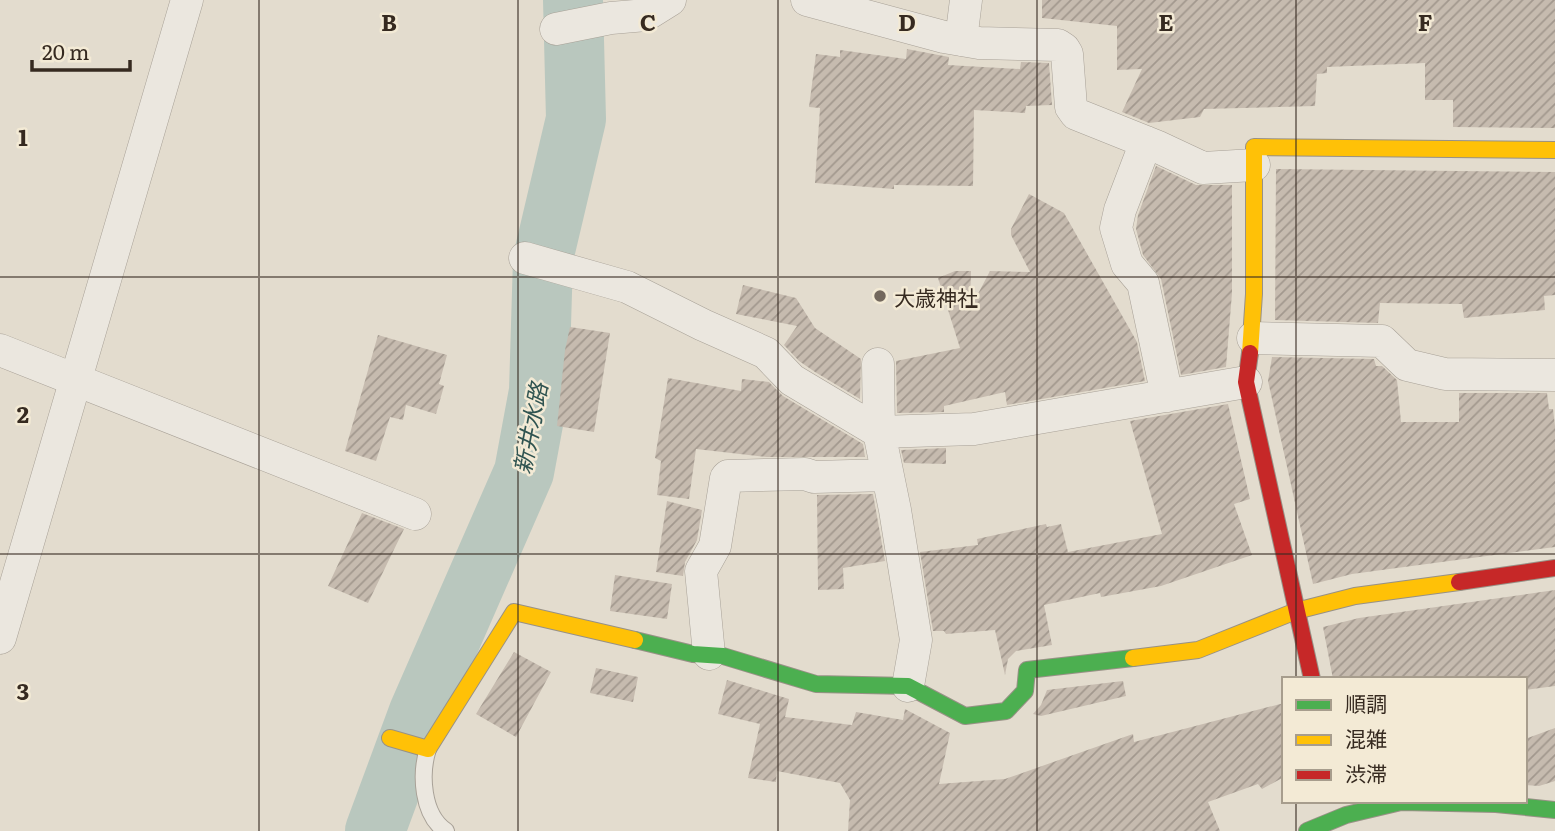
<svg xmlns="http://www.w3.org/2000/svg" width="1555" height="831" font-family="Literata,'Noto Sans JP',serif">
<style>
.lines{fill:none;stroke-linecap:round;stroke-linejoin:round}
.river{stroke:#b9c7be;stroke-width:60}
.building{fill:url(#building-hatch)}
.lane-casing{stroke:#a8a197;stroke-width:18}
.street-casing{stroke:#a8a197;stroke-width:33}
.fast-casing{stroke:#989186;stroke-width:18}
.slow-casing{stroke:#989186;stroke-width:18}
.jam-casing{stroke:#989186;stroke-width:18}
.lane{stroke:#ebe7df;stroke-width:16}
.street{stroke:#ebe7df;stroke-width:32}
.fast{stroke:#4caf50;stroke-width:16}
.slow{stroke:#ffc107;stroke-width:16}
.jam{stroke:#c62828;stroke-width:16}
.grid{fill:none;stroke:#362a20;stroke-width:2;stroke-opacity:0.55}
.poi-dot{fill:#73685d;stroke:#f3ead5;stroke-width:2.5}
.labels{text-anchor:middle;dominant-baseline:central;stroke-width:5;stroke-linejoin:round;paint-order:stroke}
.poi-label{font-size:21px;fill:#362a20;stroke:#f3ead5;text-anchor:start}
.water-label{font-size:23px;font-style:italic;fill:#305451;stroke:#f3ead5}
.grid-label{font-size:23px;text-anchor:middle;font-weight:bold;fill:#362a20;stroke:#f3ead5;stroke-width:5;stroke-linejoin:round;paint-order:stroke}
</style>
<defs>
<pattern id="building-hatch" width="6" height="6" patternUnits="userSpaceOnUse" patternTransform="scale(1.75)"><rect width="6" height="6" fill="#c6bbaf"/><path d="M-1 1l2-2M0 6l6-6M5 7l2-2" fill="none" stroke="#a2988e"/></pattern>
</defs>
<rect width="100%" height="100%" fill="#e3dcce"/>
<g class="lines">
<path class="river" d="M375,831L419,712L524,472L539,391L543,259L576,119L573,0"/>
</g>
<path class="building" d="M1042,0H1555V128L1453,127V100H1425V63L1327,67V73L1317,74L1315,106L1204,109L1200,117L1149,123L1122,112L1142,69L1117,70V26L1042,18Z
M907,49L949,57L948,65L1020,69L1021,62L1049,63L1052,105L1026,106L1025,113L974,110L973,186L894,185V189L815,183L820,108L809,107L816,54L840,57V50L906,59Z
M1156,166L1196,185H1232V293L1226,367L1181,375L1161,279L1143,255L1136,229L1138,215Z
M1276,169L1555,172V295L1544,296L1545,310L1464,318L1462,304L1380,303L1378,323L1275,320Z
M1029,194L1064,213L1137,342L1145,381L1007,405L1005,392L944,406V412L897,413L896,361L960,348L938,278L955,271H971L970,309L990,271L1030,272L1011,235V229Z
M743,285L796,298L815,328L861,359L860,399L815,372L799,361L784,345L797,326L736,314Z
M570,327L610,333L594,432L557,426L565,350Z
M378,335L447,355L439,384L444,386L436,414L406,405L403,420L390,417L376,461L345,451Z
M1272,357L1374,359L1376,366H1382L1397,380L1401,422H1459V393H1547L1549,409H1553L1555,426V547L1352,574L1313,584L1268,381Z
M668,378L741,391L742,379L769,382L783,396L863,444L865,457H767L696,449L689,499L657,495L661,461L655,458Z
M1228,404L1250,499L1234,504L1252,555L1161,586L1101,597L1100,593L1044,605L1052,645L1016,651L1008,659L1005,675L995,630L946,634L944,631H933L920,552L978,545L977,539L1046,524L1047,527L1061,524L1068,552L1162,534L1130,421Z
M946,448V464L904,463L901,450Z
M873,494L885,561L843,568L844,589L818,590L817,495Z
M667,501L702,510L697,540L685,562L683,576L656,572Z
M362,513L404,529L368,603L328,586Z
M615,575L672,584L667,619L610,611Z
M1555,590V686L1525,690V679H1333L1323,627L1359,618Z
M514,652L551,672L516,737L476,714Z
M596,668L638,677L633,702L590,693Z
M727,680L789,699L785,717L852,725L856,712L903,720L905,709L950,733L939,784L1005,779L1133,734L1134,742L1284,703V777L1262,789L1258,784L1208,802L1220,831H848L850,800L840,783L777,771L776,782L748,778L760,724L718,714Z
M1123,681L1126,696L1041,716L1033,714L1041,705L1047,690Z
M1555,728V781L1539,786L1525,785V739Z"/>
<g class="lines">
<defs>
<path id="lane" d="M428,749C420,774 422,815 446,831"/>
<path id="street" d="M807,0L944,37L979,43L1058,45L1064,49L1067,54L1071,107L1076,114L1156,146L1203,168L1254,165
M556,29L611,18L646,15L670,0
M961,40L966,0
M1146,142L1120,210L1116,228L1127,264L1143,283L1167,396
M525,258L627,287L703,325L766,353L792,380L879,432L974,429L1246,382
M1253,338L1382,341L1407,365L1445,374L1555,375
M0,350L415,514
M878,364L879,432L895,510L916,640L908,686
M0,638L187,0
M709,654L701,571L715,546L726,478L728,476L805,474L814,477L887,475"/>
<path id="fast" d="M635,640L693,654L723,656L816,684L908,686L965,716L1006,711L1025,691L1027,670L1133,658
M1307,831L1346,815L1401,802L1496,804L1555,810"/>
<path id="slow" d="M1250,353L1254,294V147L1555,150
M1133,658L1198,650L1296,611L1355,596L1459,582
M390,738L428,749L514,612L635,640"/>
<path id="jam" d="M1250,353L1246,382L1312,679
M1459,582L1555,568"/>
</defs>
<use href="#lane" class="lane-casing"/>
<use href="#street" class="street-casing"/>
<use href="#fast" class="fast-casing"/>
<use href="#slow" class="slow-casing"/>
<use href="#jam" class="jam-casing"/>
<use href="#lane" class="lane"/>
<use href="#street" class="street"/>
<use href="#fast" class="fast"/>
<use href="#slow" class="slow"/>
<use href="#jam" class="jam"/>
</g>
<path class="grid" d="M259,0V831M518,0V831M778,0V831M1037,0V831M1296,0V679M0,277H1555M0,554H1555M1296,801V831"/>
<circle class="poi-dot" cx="880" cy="296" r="7"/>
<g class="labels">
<g class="poi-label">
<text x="894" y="296">大歳神社</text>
</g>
<g class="water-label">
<text transform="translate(529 428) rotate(-79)">新井水路</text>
</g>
</g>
<g class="grid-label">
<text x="389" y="31">B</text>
<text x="648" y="31">C</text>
<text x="907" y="31">D</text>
<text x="1166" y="31">E</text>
<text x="1425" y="31">F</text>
<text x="23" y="146">1</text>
<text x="23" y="423">2</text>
<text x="23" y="700">3</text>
</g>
<rect x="1282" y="677" width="245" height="126" fill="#f3ead5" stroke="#a79d8d" stroke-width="2"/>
<rect x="1296" y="700" width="35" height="10" fill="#4caf50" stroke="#a79d8d" stroke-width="2"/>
<text x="1345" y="712" font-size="21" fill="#362a20">順調</text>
<rect x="1296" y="735" width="35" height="10" fill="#ffc107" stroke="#a79d8d" stroke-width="2"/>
<text x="1345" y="747" font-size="21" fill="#362a20">混雑</text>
<rect x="1296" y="770" width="35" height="10" fill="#c62828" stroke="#a79d8d" stroke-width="2"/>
<text x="1345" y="782" font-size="21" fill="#362a20">渋滞</text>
<path d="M32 60v10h98v-10" fill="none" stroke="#362a20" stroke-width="3.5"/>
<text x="42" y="60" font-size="21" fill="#362a20" stroke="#f3ead5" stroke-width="5" paint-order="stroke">20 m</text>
</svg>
